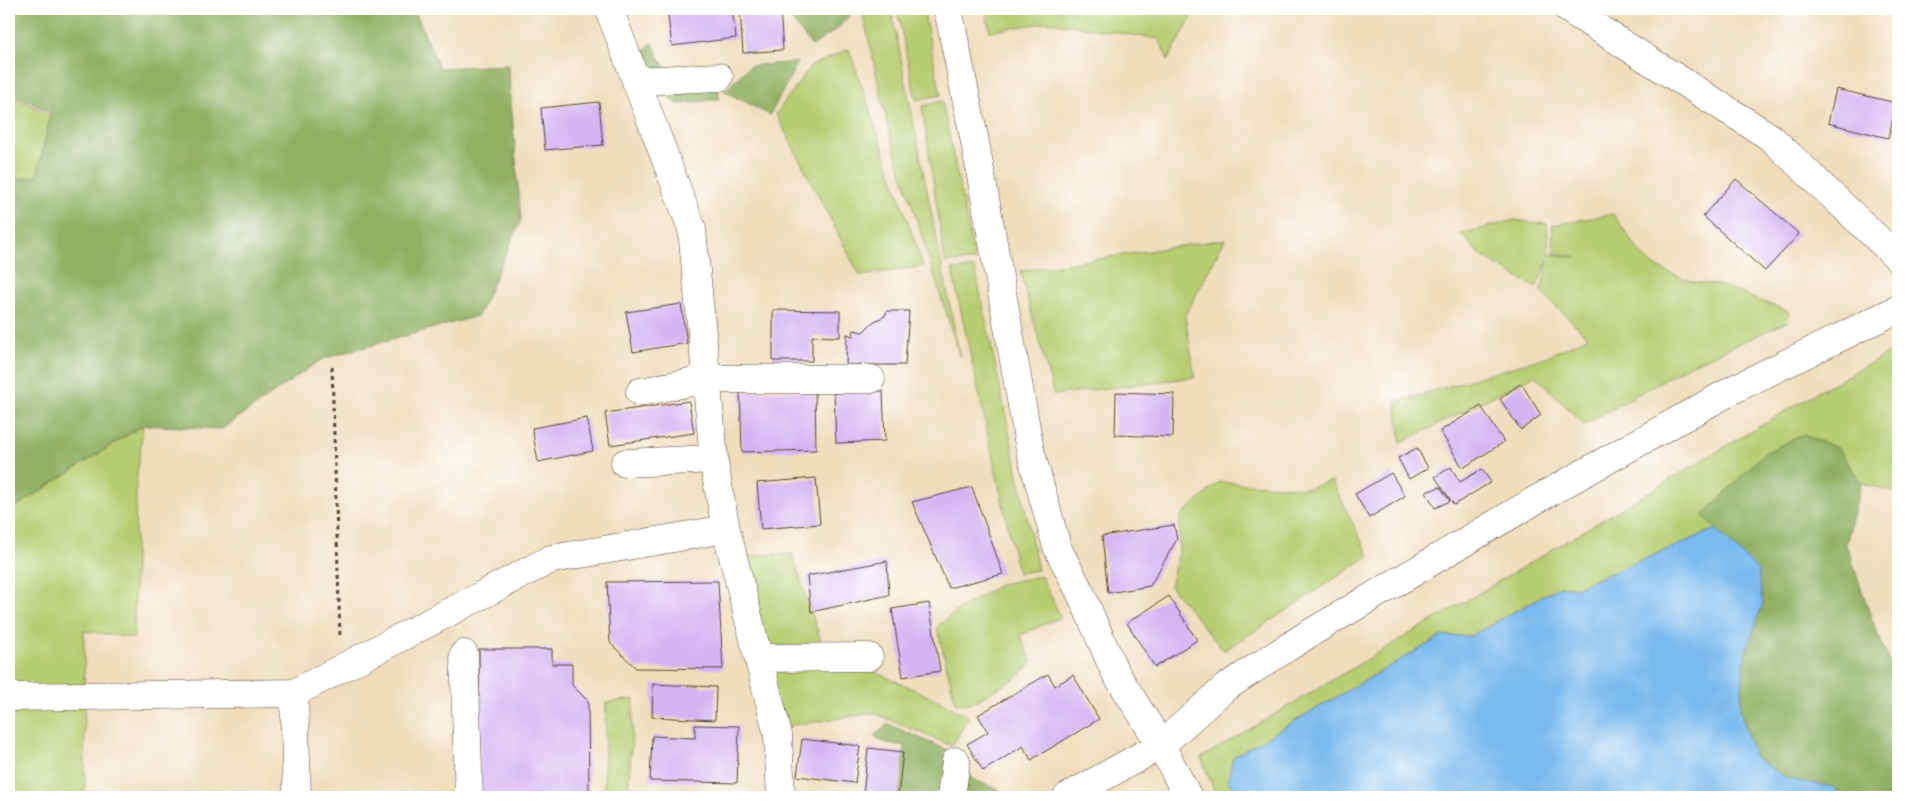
<svg xmlns="http://www.w3.org/2000/svg" width="1907" height="806" font-family="'Shantell Sans',sans-serif">
<style>
.green{fill:#b7cd72;stroke:#797c48}
.forest{fill:#91b064;stroke:#666d41}
.water{fill:#79b9ed;stroke:#5a7286}
.building{fill:#d4b4f2}
.lines{fill:none;stroke-linecap:round;stroke-linejoin:round}
.minor-casing{stroke:#564536;stroke-width:29}
.path{stroke:#564536;stroke-width:3;stroke-dasharray:4 4;stroke-linecap:butt}
.minor{stroke:#fff;stroke-width:28}
</style>
<rect width="100%" height="100%" fill="#fff"/>
<filter id="ink" filterUnits="userSpaceOnUse"><feTurbulence type="fractalNoise" baseFrequency=".02" numOctaves="2"/><feDisplacementMap in="SourceGraphic" scale="10" xChannelSelector="R" yChannelSelector="G"/><feConvolveMatrix kernelMatrix="1 2 1 2 8 2 1 2 1" color-interpolation-filters="sRGB"/></filter>
<filter id="wash" filterUnits="userSpaceOnUse"><feTurbulence type="fractalNoise" baseFrequency=".0096" numOctaves="4" result="noise"/><feDisplacementMap in="SourceGraphic" scale="20" xChannelSelector="R" yChannelSelector="G"/><feGaussianBlur stdDeviation="1.12" result="paint"/><feColorMatrix in="noise" values="0 0 0 0 0 0 0 0 0 0 0 0 0 0 0 0 0 1.4 0 .05"/><feComposite in="paint" operator="in"/></filter>
<g filter="url(#wash)">
<rect width="100%" height="100%" fill="#efddbb"/>
<path class="green" d="M891,9L960,357L890,135L862,10Z
M897,9H923L941,95L916,100Z
M985,9H1196L1168,60L1159,39L1050,22L990,31Z
M849,49L923,266L860,276L776,114L811,66Z
M9,95L51,115L37,176L9,181Z
M942,101L975,261L945,262L922,106Z
M1613,214L1643,257L1658,268L1693,282L1720,285L1789,312L1787,322L1686,367L1584,425L1535,375L1401,443L1396,402L1543,358L1588,337L1541,292L1548,259L1536,288L1481,256L1461,234L1514,220L1547,224L1549,254L1576,257L1554,253L1552,225Z
M1225,239L1185,316L1195,377L1054,395L1020,271Z
M975,268L1038,570L1018,573L952,270Z
M1898,348V493L1861,483L1838,448L1703,516L1716,529L1575,588L1560,586L1471,636H1442L1233,757L1228,780L1238,797H1217L1201,758L1821,390Z
M143,425L136,483L134,638L84,631L85,797H9V511Z
M1332,481L1369,556L1224,651L1170,586L1179,550L1180,517L1219,482L1308,488Z
M792,554L823,647H768L742,556Z
M1041,576L1061,617L1020,635L1032,663L1016,678L974,702L956,704L937,627L959,609L1001,584Z
M860,665L937,700L969,717L952,746L874,713L787,726L766,686L778,668Z
M634,699L628,796L633,797H604L606,703Z"/>
<path class="forest" d="M9,9H414L439,68L508,65L521,220L478,316L322,359L222,429L143,425L9,511V181L37,176L51,112L9,93Z
M790,9H855L837,29L812,46L793,22Z
M652,42L666,70L719,77V99L678,104L631,67Z
M798,62L770,115L724,91L750,66Z
M1803,435L1838,448L1861,483L1846,544L1872,620L1898,682V797H1844L1833,787L1788,779L1754,757L1740,710L1745,654L1763,604L1758,571L1703,516L1764,453Z
M888,724L963,757L972,779L1000,790L972,797H898L902,779L904,746L883,742L874,736Z"/>
<path class="water" d="M1716,529L1758,570L1763,604L1745,654L1740,710L1754,757L1788,779L1833,787L1844,797H1238L1228,780L1233,757L1442,636H1471L1560,586L1575,588Z"/>
<g id="blocks">
<path class="building" d="M667,9H732L736,38L672,46Z
M740,9H780L783,50L743,53Z
M1836,89L1897,103L1888,138L1828,123Z
M599,102L603,145L545,150L541,108Z
M1736,179L1799,234L1765,271L1703,216Z
M681,304L687,343L633,352L626,312Z
M773,310L840,311V337L812,336V361H773Z
M887,311H909L905,365H846L847,334L853,336L854,330L863,332L873,322L885,316Z
M1521,383L1541,415L1521,430L1500,399Z
M815,390L816,450L742,452L740,392Z
M883,391L885,441L836,443L834,393Z
M1116,392L1174,394L1173,437L1115,435Z
M689,401L694,433L610,445L605,413Z
M1481,406L1504,442L1463,468L1440,431Z
M587,418L593,451L538,462L532,428Z
M1417,448L1428,468L1409,479L1398,458Z
M1451,467L1460,482L1482,469L1491,482L1454,505L1435,477Z
M1391,473L1405,496L1369,518L1355,494Z
M816,478L820,524L761,529L757,483Z
M972,487L1003,574L949,588L912,502Z
M1440,487L1450,501L1435,508L1426,492Z
M1174,525L1177,539L1150,586L1108,593L1102,536Z
M887,561L889,595L811,612L807,576Z
M718,581L723,669L636,668L610,643L607,582Z
M1169,596L1197,640L1155,667L1127,623Z
M929,603L940,671L903,677L892,609Z
M479,649H552V664H572V685L588,701L589,797H480Z
M1048,674L1055,686L1073,675L1099,719L1031,760L1023,746L983,771L967,744L988,732L978,715Z
M653,684L716,687L715,720L652,717Z
M695,725L739,726L737,783L650,781L652,736L695,738Z
M802,739L860,746L855,783L797,776Z
M868,748L903,752L898,797L863,795Z"/>
</g>
</g>
<g filter="url(#ink)">
<use href="#blocks" fill-opacity="0" stroke="#564536" stroke-width="1"/>
<g class="lines">
<defs>
<path id="minor" d="M609,9L692,229L715,469L726,529L778,735L781,797
M948,9L975,142L1030,450L1057,547L1081,594L1115,672L1161,745L1188,797
M1568,9L1770,137L1898,258
M636,81L719,77
M640,392L707,379H871
M625,463L714,459
M464,654L469,797
M759,658L869,657
M294,693L297,797
M9,697L294,693L551,559L726,529
M951,797L956,761
M1067,797L1161,745L1226,687L1307,635L1541,497L1736,388L1898,309"/>
</defs>
<use href="#minor" class="minor-casing"/>
<path class="path" d="M332,367L340,638
M1128,797H1140"/>
<use href="#minor" class="minor"/>
</g>
</g>
<rect width="1907" height="806" fill="none" stroke="#fff" stroke-width="30"/>
</svg>
